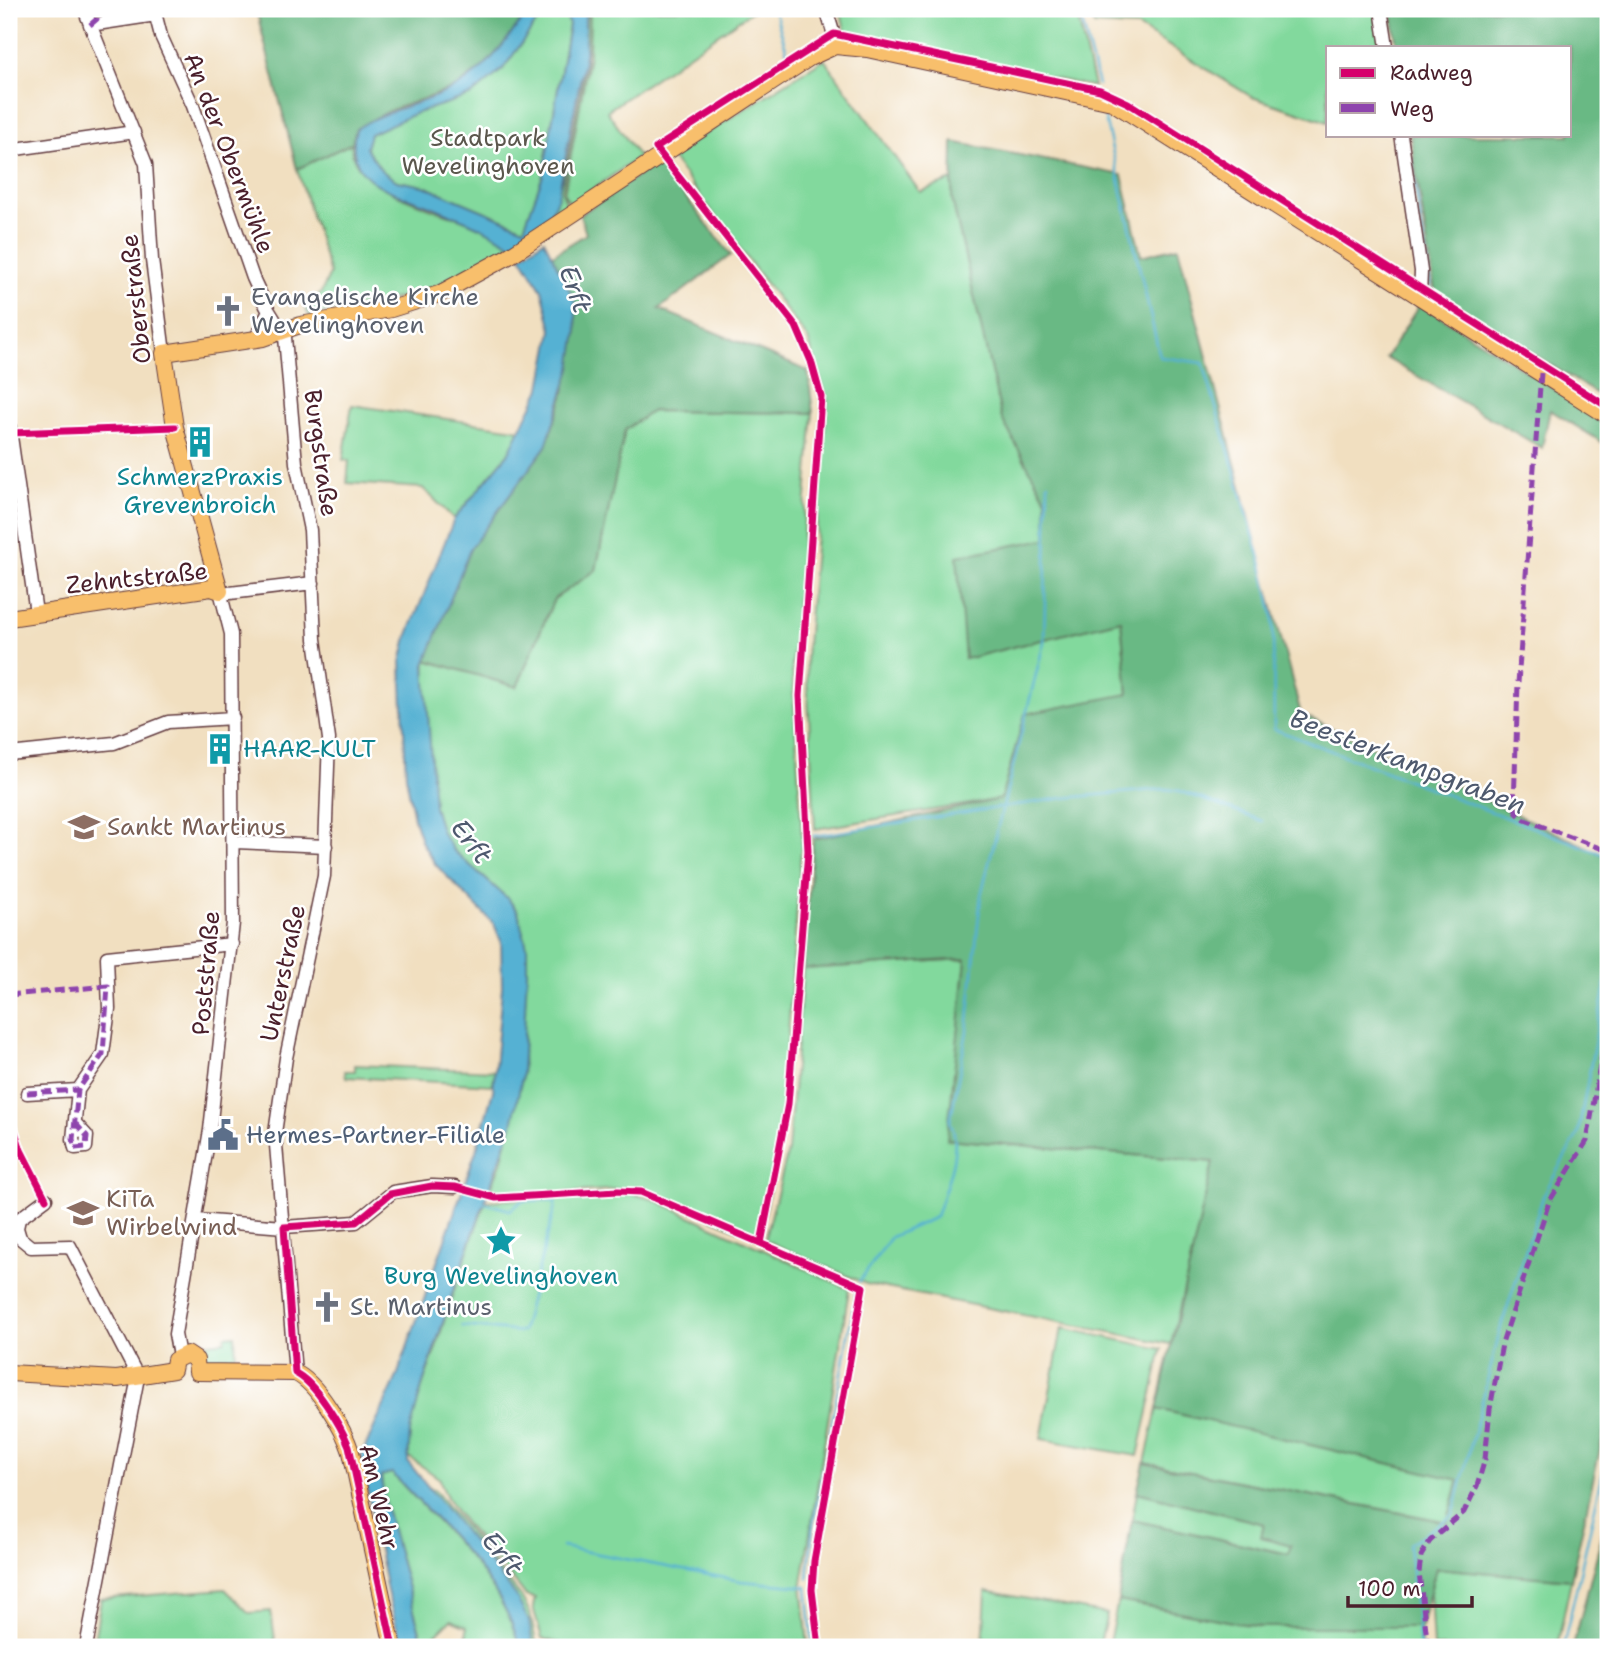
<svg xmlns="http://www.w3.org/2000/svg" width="1617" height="1656" font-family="'Shantell Sans',sans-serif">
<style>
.green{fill:#82d99d;stroke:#667c64;stroke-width:2}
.forest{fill:#69b984;stroke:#5a6c58;stroke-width:2}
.water{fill:#55b1d3;stroke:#50687f;stroke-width:2}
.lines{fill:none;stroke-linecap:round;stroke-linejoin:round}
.stream{stroke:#55b1d3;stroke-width:2.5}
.minor-casing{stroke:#633c41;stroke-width:15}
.major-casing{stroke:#633c41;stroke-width:18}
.minor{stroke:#fff;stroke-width:12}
.major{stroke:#f8bf6c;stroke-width:16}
.quiet{stroke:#8e44ad;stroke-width:5;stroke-dasharray:10 5;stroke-linecap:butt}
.cycleway-casing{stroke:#fff;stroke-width:11}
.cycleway{stroke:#d6006c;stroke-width:7}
.labels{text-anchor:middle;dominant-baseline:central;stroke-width:5;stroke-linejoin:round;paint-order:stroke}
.park-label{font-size:24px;fill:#5b574d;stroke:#fff}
.street-label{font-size:24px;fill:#4a1f2b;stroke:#fff}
.worship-label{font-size:24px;fill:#5b616d;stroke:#fff;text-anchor:start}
.culture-label{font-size:24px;fill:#0d838f;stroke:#fff}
.education-label{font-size:24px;fill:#785e54;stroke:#fff;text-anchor:start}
.service-label{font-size:24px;fill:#4e5e75;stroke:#fff;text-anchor:start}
.water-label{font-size:26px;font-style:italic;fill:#4e596e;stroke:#fff}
</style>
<rect width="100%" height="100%" fill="#fff"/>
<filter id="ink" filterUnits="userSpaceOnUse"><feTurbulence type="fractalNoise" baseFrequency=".0143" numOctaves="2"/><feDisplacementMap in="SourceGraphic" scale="14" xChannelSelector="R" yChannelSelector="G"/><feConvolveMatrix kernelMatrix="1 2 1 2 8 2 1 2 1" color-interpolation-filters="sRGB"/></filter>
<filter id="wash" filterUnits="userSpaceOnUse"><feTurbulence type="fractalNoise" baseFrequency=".00686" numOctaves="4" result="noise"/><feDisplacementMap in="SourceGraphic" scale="28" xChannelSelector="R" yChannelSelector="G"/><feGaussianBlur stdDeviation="1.57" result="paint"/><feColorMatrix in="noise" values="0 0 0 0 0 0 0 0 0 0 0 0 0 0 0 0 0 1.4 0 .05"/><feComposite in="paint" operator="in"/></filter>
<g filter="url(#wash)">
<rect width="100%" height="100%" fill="#f1dfc0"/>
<path class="green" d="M546,9H565L569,25L543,175L524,228L424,186L397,181L382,171L366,148L370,134L503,69Z
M585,9C599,24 567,164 562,192L567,205L548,220C550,206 558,194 562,180C574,125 589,65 585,9Z
M590,9H755L607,111L639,157L571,204L564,194L589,56Z
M840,9H1076L1094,87L846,34Z
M1090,9H1375L1382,47H1328V122L1252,97L1138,27L1094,25Z
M824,59L920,192L952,180V199L1002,419L1046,499V539L965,659L1121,620L1128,695L1025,714L1001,799L815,829L806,658L827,400L808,339L670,156Z
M352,143C344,191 456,214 488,229C496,233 504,240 511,245L445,282L417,294L309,316L305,307L321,293L330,274L297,169Z
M352,405L522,430L508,454L454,519L423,488L347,483L349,461L343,460Z
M652,411L813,413L792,665L802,838L781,1132L760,1239L642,1190L621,1189L505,1196L489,1193L501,1163L522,1077L527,947L518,912L508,899L454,851L442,833L434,807L424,696L426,660L517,687L554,599L596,570L625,430Z
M966,959L948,1139L1214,1162L1171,1344L866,1284L765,1240L788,1151L803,969Z
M355,1065L495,1071L493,1085L346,1077L345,1071H355Z
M630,1193L655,1200L849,1289L802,1583L808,1647H571L542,1638L533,1607L535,1598L526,1596C505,1565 446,1512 440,1479L409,1457C406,1417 428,1376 439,1338C453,1291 469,1246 486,1201Z
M1062,1328L1162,1349L1138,1456L1041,1439Z
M235,1335L236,1364L212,1365L191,1345L225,1341V1336Z
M1157,1409L1459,1479L1448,1522L1145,1463Z
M386,1473H392C437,1524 504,1579 519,1647H466L467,1627L451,1620L424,1646L384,1501L381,1476Z
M428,1487L434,1489L521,1596L530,1613L537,1647H533C522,1579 465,1542 428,1487Z
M1137,1492L1264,1524L1292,1544L1289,1554L1132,1520Z
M1436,1568L1571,1580L1557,1647H1433L1430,1592Z
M225,1589L249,1613L271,1611L276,1647H93L101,1599Z
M986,1591L1107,1614L1099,1647H983Z
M1118,1601L1261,1627H1421V1647H1108Z"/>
<path class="forest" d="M256,9H530L501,49L482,68L455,88L391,110L356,129L352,143L297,169Z
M1391,9H1608V401L1435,292L1410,135H1570V47H1397Z
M953,142L1122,175L1141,256L1178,247L1301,714L1608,857V1413L1571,1580L1436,1568L1421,1627H1261L1118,1601L1132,1520L1288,1554L1291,1545L1261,1537L1264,1524L1137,1492L1144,1463L1447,1522L1459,1480L1157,1409L1213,1162L947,1139L966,959L803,969L813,839L1001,799L1025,714L1128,694L1121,620L965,659L957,556L1046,539V499L1002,419L952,199Z
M658,162L731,255L659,309L808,371L813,413L652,411L625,430L596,570L554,599L517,687L426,660L470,549L546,446L563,397L577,332L561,273L551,256L586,234L580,215Z
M1417,302L1608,423V446L1550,410L1542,448L1386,358L1418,307Z
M1608,1512V1647H1573Z"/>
<path class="water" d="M530,9H546L503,69L472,95L414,114L370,134L366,148L382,171L397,181L424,186L524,228L543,175L569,25L565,9H585V54L558,197L548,220L511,245C488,229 463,220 438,209C399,193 341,185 356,129C387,108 424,105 456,87C488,69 508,38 530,9Z
M544,240L575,301L577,332L571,369L546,446L470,549L425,665L434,807L442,833L454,851L508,899L518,912L527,947V972L522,1077L512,1125L456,1282L422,1387L410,1431L408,1462L515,1594L529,1621L533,1647H519C504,1579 438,1524 392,1473L381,1476L384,1501L424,1647H402L387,1591L361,1456L396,1379L476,1151L493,1091L502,987L501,941L494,924L436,865L422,843L414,819L406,776L401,662L407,637L454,519L508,454L541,388L552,330L542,290L521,256Z"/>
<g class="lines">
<path class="stream" d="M774,9L788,55
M1079,9L1098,85
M1103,110L1160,357L1203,363L1262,565L1273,616L1274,729L1608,856
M1411,159L1431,290
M813,836L1063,798L1165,789L1180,791L1262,821
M859,1282L891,1237L936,1217C944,1189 964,1148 950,1122L967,1031L981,895L1044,642L1048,483
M462,1326L522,1332L555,1206V1200L522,1201L510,1210L482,1202
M562,1547L741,1581L807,1587L813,1647
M808,1579L813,1526L857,1287
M1420,1647L1409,1544L1453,1515L1501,1327L1544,1194L1578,1134L1608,970
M1563,1647L1608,1451"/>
</g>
</g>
<g filter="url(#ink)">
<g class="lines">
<defs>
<path id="minor" d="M84,9L146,164L152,260L164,353
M154,9L161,36L193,106L253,278L266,306L285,337L296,463L310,530L315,639L329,739L324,876L286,1058L275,1133L295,1373
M826,9L837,45
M1381,9L1387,47
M90,25L156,15
M1401,135L1421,271L1420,296
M9,150L134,132
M255,340L269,311
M9,422L36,613
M9,754L114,743L168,722L233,718
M235,842L326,846
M27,1093L78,1090
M76,1124L87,1136L86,1147L75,1148L73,1139L78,1090L103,1054L109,1009L107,957L232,944
M46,1199L19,1219L17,1228L20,1238L31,1247L70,1246L138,1377L86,1647
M197,1220L284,1227L356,1222L393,1192L432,1186L455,1187
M179,1356L175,1334L210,1130L233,923L231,634L220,591L230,593L313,583"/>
<path id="major" d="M220,591L175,427L164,353L263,338L300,325L391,309L439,294L509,256L809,58L835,46L867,49L1112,102L1608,416
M9,618L211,588L220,591
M173,1370L175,1360L187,1354L196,1360L197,1372
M197,1372L295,1373C317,1382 344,1430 351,1452L393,1647
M9,1373L117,1379L173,1370"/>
</defs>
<use href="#minor" class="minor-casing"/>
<use href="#major" class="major-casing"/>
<use href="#minor" class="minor"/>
<use href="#major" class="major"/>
<path class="quiet" d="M90,25L97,19L96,9
M1541,373L1518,683L1514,805L1517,813L1525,820L1608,851
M9,995L108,986L103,1054L78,1090L73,1139L75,1148L86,1147L87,1136L76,1124
M27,1093L78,1090
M1428,1647L1419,1573L1421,1556L1430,1541L1464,1512L1477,1486L1485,1459L1490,1409L1502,1344L1549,1202L1587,1141L1608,1019"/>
<defs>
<path id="cycleway" d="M10,433L175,427
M9,1114L21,1150L46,1199
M761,1243L788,1104L808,851L800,696L821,397L811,361L796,326L656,148L834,34L1100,90L1128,103L1608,407
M393,1647L349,1446C341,1426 315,1382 295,1373L284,1227L356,1222L390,1194L432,1186L455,1187L496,1198L618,1191L641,1192L863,1287L814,1561L812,1590L819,1647"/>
</defs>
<use href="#cycleway" class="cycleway-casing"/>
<use href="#cycleway" class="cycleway"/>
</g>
</g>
<defs>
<symbol id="church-bare" viewBox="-9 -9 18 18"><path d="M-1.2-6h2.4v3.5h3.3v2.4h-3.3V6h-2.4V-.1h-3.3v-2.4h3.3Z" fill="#6b7280" stroke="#fff" stroke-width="2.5" paint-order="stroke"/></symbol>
<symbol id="building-bare" viewBox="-9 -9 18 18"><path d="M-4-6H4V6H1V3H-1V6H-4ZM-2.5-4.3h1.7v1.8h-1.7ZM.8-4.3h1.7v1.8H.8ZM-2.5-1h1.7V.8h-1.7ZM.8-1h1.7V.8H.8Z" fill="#0f9aa8" stroke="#fff" stroke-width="2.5" paint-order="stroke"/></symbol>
<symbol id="school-bare" viewBox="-9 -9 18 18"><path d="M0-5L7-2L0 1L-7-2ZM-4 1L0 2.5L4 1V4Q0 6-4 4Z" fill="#8d6e63" stroke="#fff" stroke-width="2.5" paint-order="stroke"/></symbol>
<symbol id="civic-bare" viewBox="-9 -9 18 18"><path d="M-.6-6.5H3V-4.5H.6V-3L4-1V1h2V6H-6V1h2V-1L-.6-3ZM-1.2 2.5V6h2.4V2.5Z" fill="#5c6f8a" stroke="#fff" stroke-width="2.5" paint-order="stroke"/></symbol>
<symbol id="sight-bare" viewBox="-9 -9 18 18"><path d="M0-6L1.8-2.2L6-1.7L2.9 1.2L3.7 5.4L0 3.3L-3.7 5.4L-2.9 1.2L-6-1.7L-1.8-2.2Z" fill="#0f9aa8" stroke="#fff" stroke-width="2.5" paint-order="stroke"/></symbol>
</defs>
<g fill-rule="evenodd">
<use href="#church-bare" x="206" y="289" width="44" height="44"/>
<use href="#building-bare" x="178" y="420" width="44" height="44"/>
<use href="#building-bare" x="198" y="727" width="44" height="44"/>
<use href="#school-bare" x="62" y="805" width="44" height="44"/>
<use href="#civic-bare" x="201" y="1113" width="44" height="44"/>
<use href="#school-bare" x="61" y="1191" width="44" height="44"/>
<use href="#sight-bare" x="479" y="1219" width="44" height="44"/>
<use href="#church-bare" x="305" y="1285" width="44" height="44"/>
</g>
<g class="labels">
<g class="park-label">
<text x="488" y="138">Stadtpark<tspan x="488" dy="28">Wevelinghoven</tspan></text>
</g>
<g class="street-label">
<text transform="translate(229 153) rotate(69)">An der Obermühle</text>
<text transform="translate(136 299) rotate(-96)">Oberstraße</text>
<text transform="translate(321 453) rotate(82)">Burgstraße</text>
<text transform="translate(137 578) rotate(-6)">Zehntstraße</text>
<text transform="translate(206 973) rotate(-85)">Poststraße</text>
<text transform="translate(283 973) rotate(-78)">Unterstraße</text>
<text transform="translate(379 1497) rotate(77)">Am Wehr</text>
</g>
<g class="worship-label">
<text x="251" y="297">Evangelische Kirche<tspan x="251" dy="28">Wevelinghoven</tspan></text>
<text x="350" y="1307">St. Martinus</text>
</g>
<g class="culture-label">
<text x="200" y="477">SchmerzPraxis<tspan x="200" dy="28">Grevenbroich</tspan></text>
<text x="243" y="749" text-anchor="start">HAAR-KULT</text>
<text x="501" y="1276">Burg Wevelinghoven</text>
</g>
<g class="education-label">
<text x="107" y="827">Sankt Martinus</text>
<text x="106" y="1199">KiTa<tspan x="106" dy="28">Wirbelwind</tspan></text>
</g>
<g class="service-label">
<text x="246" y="1135">Hermes-Partner-Filiale</text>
</g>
<g class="water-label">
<text transform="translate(576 289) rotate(70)">Erft</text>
<text transform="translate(1408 761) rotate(21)">Beesterkampgraben</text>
<text transform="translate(472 841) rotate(52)">Erft</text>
<text transform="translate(503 1553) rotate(51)">Erft</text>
</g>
</g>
<rect width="1617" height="1656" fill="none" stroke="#fff" stroke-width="35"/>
<rect x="1326" y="46" width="245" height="91" fill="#ffffff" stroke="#b7a5aa" stroke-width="2"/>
<rect x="1340" y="68" width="35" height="10" fill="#d6006c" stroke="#b7a5aa" stroke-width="2"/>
<text x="1390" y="80" font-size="21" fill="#4a1f2b">Radweg</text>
<rect x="1340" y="103" width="35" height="10" fill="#8e44ad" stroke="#b7a5aa" stroke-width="2"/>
<text x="1390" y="116" font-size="21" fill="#4a1f2b">Weg</text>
<path d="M1348 1596v10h124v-10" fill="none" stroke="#4a1f2b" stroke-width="3.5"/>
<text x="1358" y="1596" font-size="21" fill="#4a1f2b" stroke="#ffffff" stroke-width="5" paint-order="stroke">100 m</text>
</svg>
